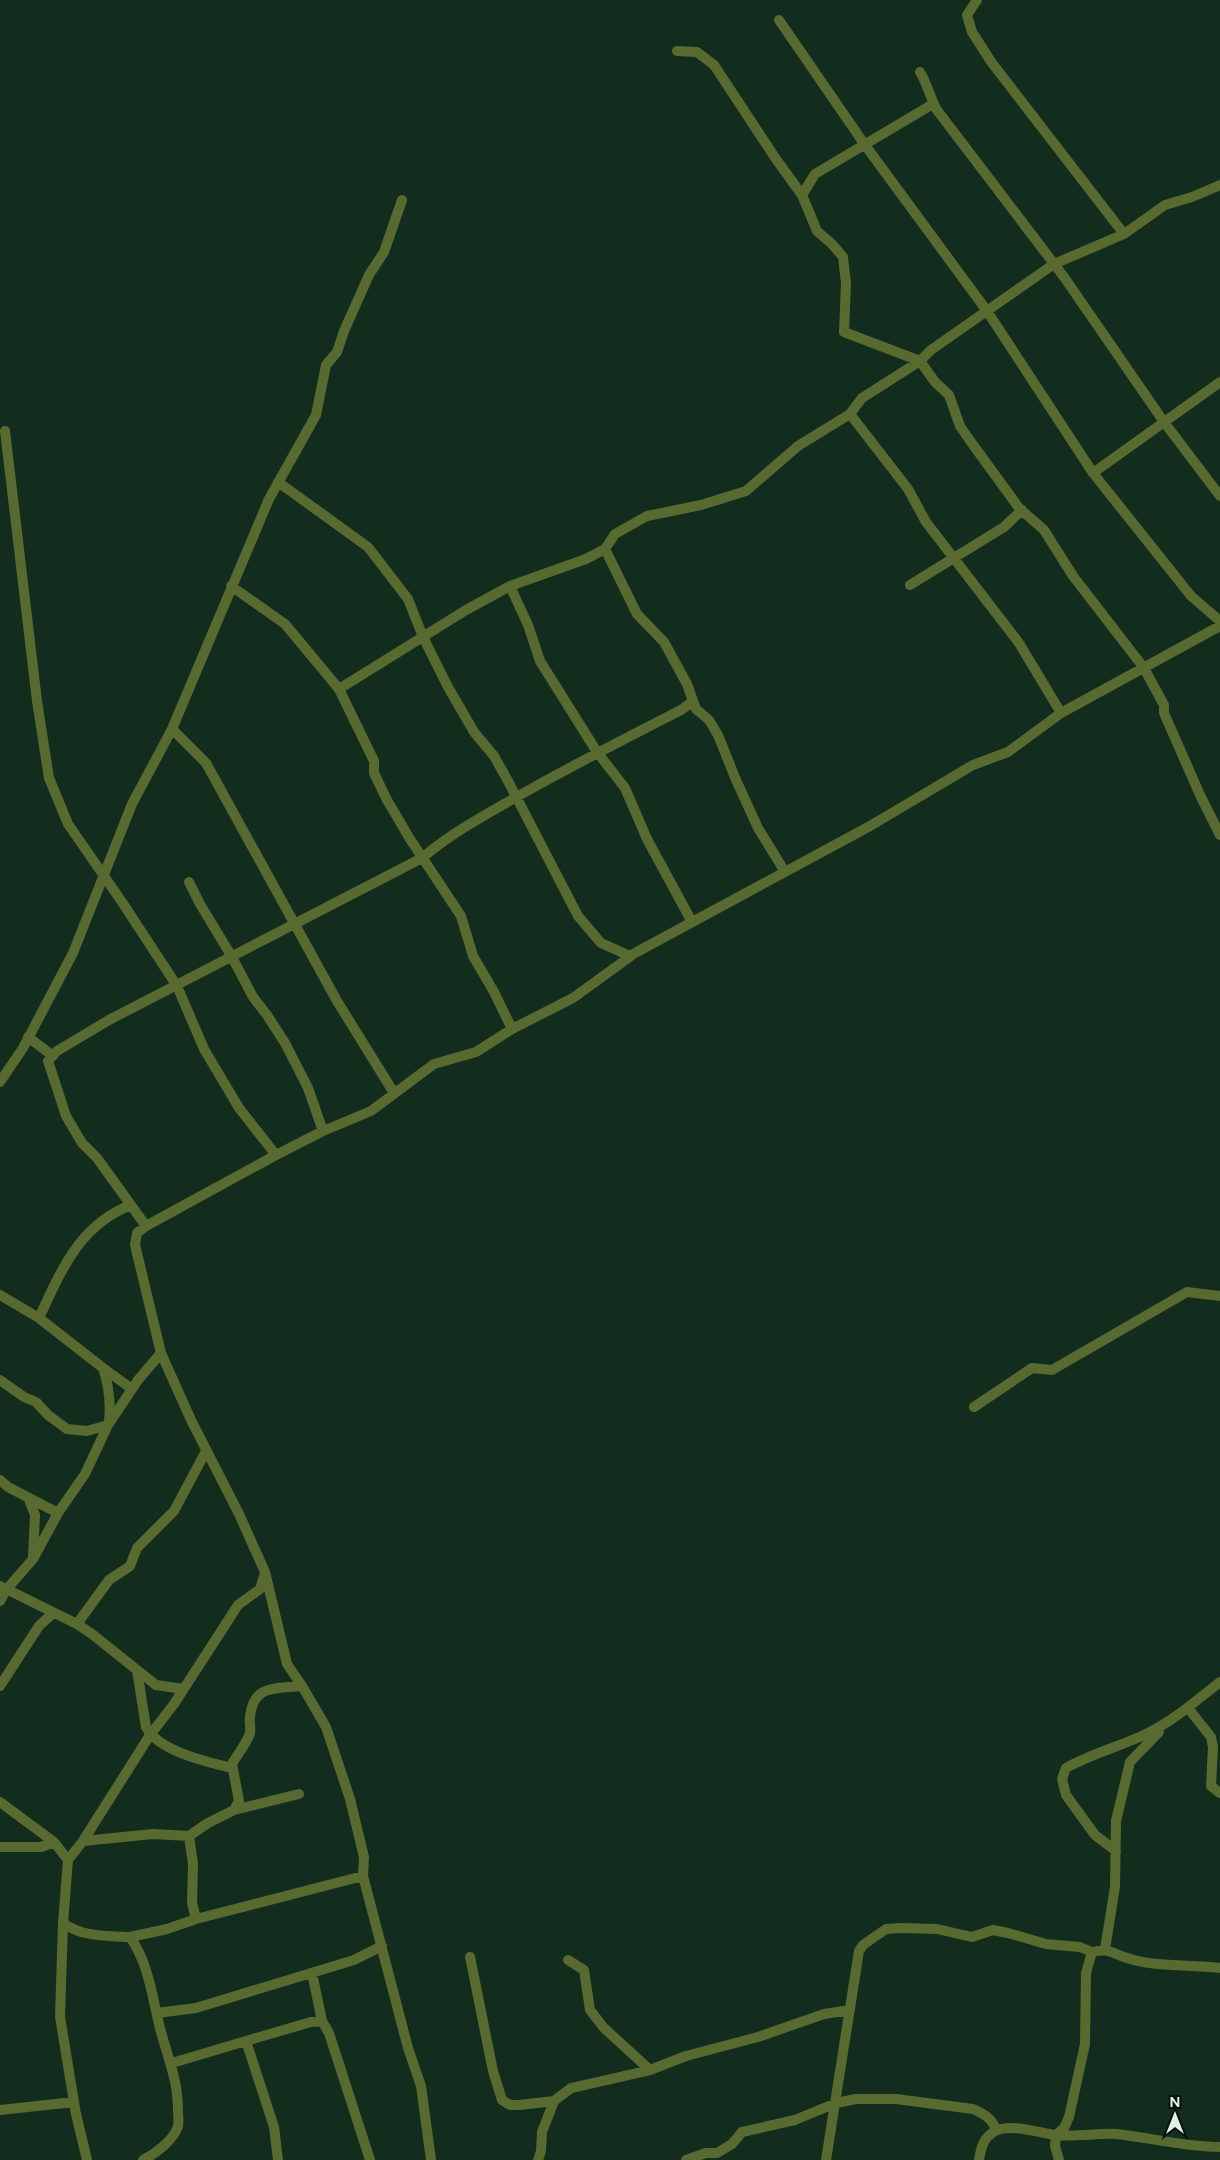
<svg xmlns="http://www.w3.org/2000/svg" width="1220" height="2160" font-family="Figtree,sans-serif">
<style>
.lines{fill:none;stroke-linecap:round;stroke-linejoin:round}
.minor{stroke:#596a30;stroke-width:10}
</style>
<rect width="100%" height="100%" fill="#122d1e"/>
<g class="lines">
<path class="minor" d="M977,0L967,15L972,32L992,63L1124,234
M779,20L865,145L987,311L1093,473L1191,596L1220,621
M677,51L697,52L714,65L776,159L802,195L817,231L832,244L843,257L846,283L844,332L920,361L935,382L949,395L960,426L971,442L1019,508L1044,530L1073,576L1144,668L1164,705V713L1200,795L1220,835
M920,72C928,85 930,98 937,110L1064,277L1164,422L1220,496
M802,195L815,174L933,104
M850,414L908,489L926,522L1019,643L1061,713
M5,431L37,701L49,778L68,824L122,902L177,986L204,1049L239,1108L276,1155
M1093,473L1220,382
M278,482L368,547L408,599L423,637L448,687L474,732L494,756L508,781L578,916L601,943L630,956
M605,549L637,614L664,642L687,684L696,709L709,720L718,735L736,780L758,828L785,872
M910,585L1004,527L1022,510
M231,586L285,624L339,689L374,761V773L387,800L410,839L461,916L473,956L494,992L512,1029
M510,586L528,625L540,661L597,752L625,788L647,839L692,922
M339,689L466,610L510,586L586,559L605,549L615,534L647,516L701,505L746,491L798,446L850,414L862,398L920,361L931,350L1054,264L1124,234L1165,205L1192,197L1220,185
M172,729L206,763L337,1001L394,1093
M189,882L200,904L232,957L253,997L267,1015L285,1043L308,1088L323,1131
M28,1037L53,1056
M0,1082L23,1048L73,953L132,804L172,729L269,499L316,415L326,365L337,352L344,331L369,275L384,252L402,200
M146,1226L97,1158L82,1143L66,1116L48,1061L57,1051L109,1020L422,858C454,831 492,811 529,790C579,762 630,736 681,710L693,701
M0,1295L39,1318L103,1368L132,1389
M39,1318C61,1271 79,1225 131,1205
M103,1368C109,1386 111,1402 109,1421
M0,1380L24,1397L36,1402L48,1415L67,1429L87,1431L108,1425
M974,1407L1032,1368L1052,1370L1187,1292L1220,1296
M0,1480L8,1487L58,1513
M28,1497L35,1515L33,1557
M0,1586L77,1624L92,1634L137,1670L146,1727C158,1751 207,1762 232,1768
M0,1601L6,1590L33,1559L58,1513L85,1474L108,1425L138,1380L161,1353
M77,1624L109,1580L130,1566L137,1548L174,1511L206,1451
M137,1670L156,1685L183,1689
M0,1686L39,1626L53,1613
M1188,1708L1211,1737L1213,1747L1211,1786L1220,1793
M0,1802L54,1842L68,1860
M234,1810L299,1794
M189,1836L193,1864L192,1903L196,1919
M83,1841L153,1834L189,1836L208,1823L234,1810L239,1801L232,1764C237,1755 247,1743 250,1733C251,1728 249,1722 250,1717C253,1684 276,1689 302,1686
M0,1847H41L54,1842
M1116,1851L1095,1835L1066,1795L1062,1779L1066,1768C1091,1754 1118,1747 1144,1735C1172,1722 1196,1701 1220,1682
M63,1923C81,1937 108,1936 130,1937
M1105,1949L1115,1887L1116,1821L1130,1762L1159,1732
M470,1957L493,2071L502,2100L510,2105H519L554,2101
M568,1960L584,1970L590,2010L604,2028L650,2070
M312,1973L322,2021
M157,2013L196,2008L354,1960L382,1946
M246,2041L311,2022L322,2021L329,2033L370,2160
M172,2063L246,2041L274,2127L278,2160
M0,2110L74,2102
M87,2160L76,2114L60,2017L63,1923L68,1860L83,1841L150,1735L174,1704L238,1605L260,1589L265,1573
M143,2160C155,2154 174,2140 178,2126C179,2121 178,2115 178,2110C178,2078 166,2054 159,2024C152,1995 148,1962 130,1937L167,1929L196,1919L363,1876
M431,2160L421,2086L408,2048L363,1876L364,1857L350,1799L326,1727L302,1686L287,1664L265,1572L239,1514L191,1420L161,1353L135,1245L137,1233L146,1226L276,1155L323,1131L371,1111L434,1064L476,1052L512,1029L573,998L635,953L870,826L973,765L1008,752L1061,713L1220,626
M538,2160L541,2151L542,2132L554,2101L571,2088L650,2070L686,2056L758,2037L824,2014L850,2010
M686,2160L706,2153H717L732,2144L742,2132L795,2120L836,2103L856,2099H896L973,2109C984,2114 992,2118 996,2130
M826,2160L859,1951L863,1945L886,1929L901,1928L937,1929L972,1937L993,1930L1008,1933L1046,1944L1080,1947L1092,1952
M979,2160C981,2148 983,2138 995,2131C1010,2123 1040,2133 1055,2135C1076,2137 1097,2133 1117,2134C1152,2138 1185,2147 1220,2147
M1059,2160L1055,2146L1056,2135L1064,2128L1069,2117L1085,2044L1086,1973L1092,1952C1108,1948 1110,1952 1124,1957C1155,1968 1189,1964 1220,1968"/>
</g>
<g transform="translate(1175 2115)" stroke="#07120b" stroke-width="4" paint-order="stroke">
<path d="M0-4L9 19L0 12L-9 19Z" fill="#e1f1e6"/>
<text y="-8" font-size="14" font-weight="bold" text-anchor="middle" fill="#e1f1e6">N</text>
</g>
</svg>
